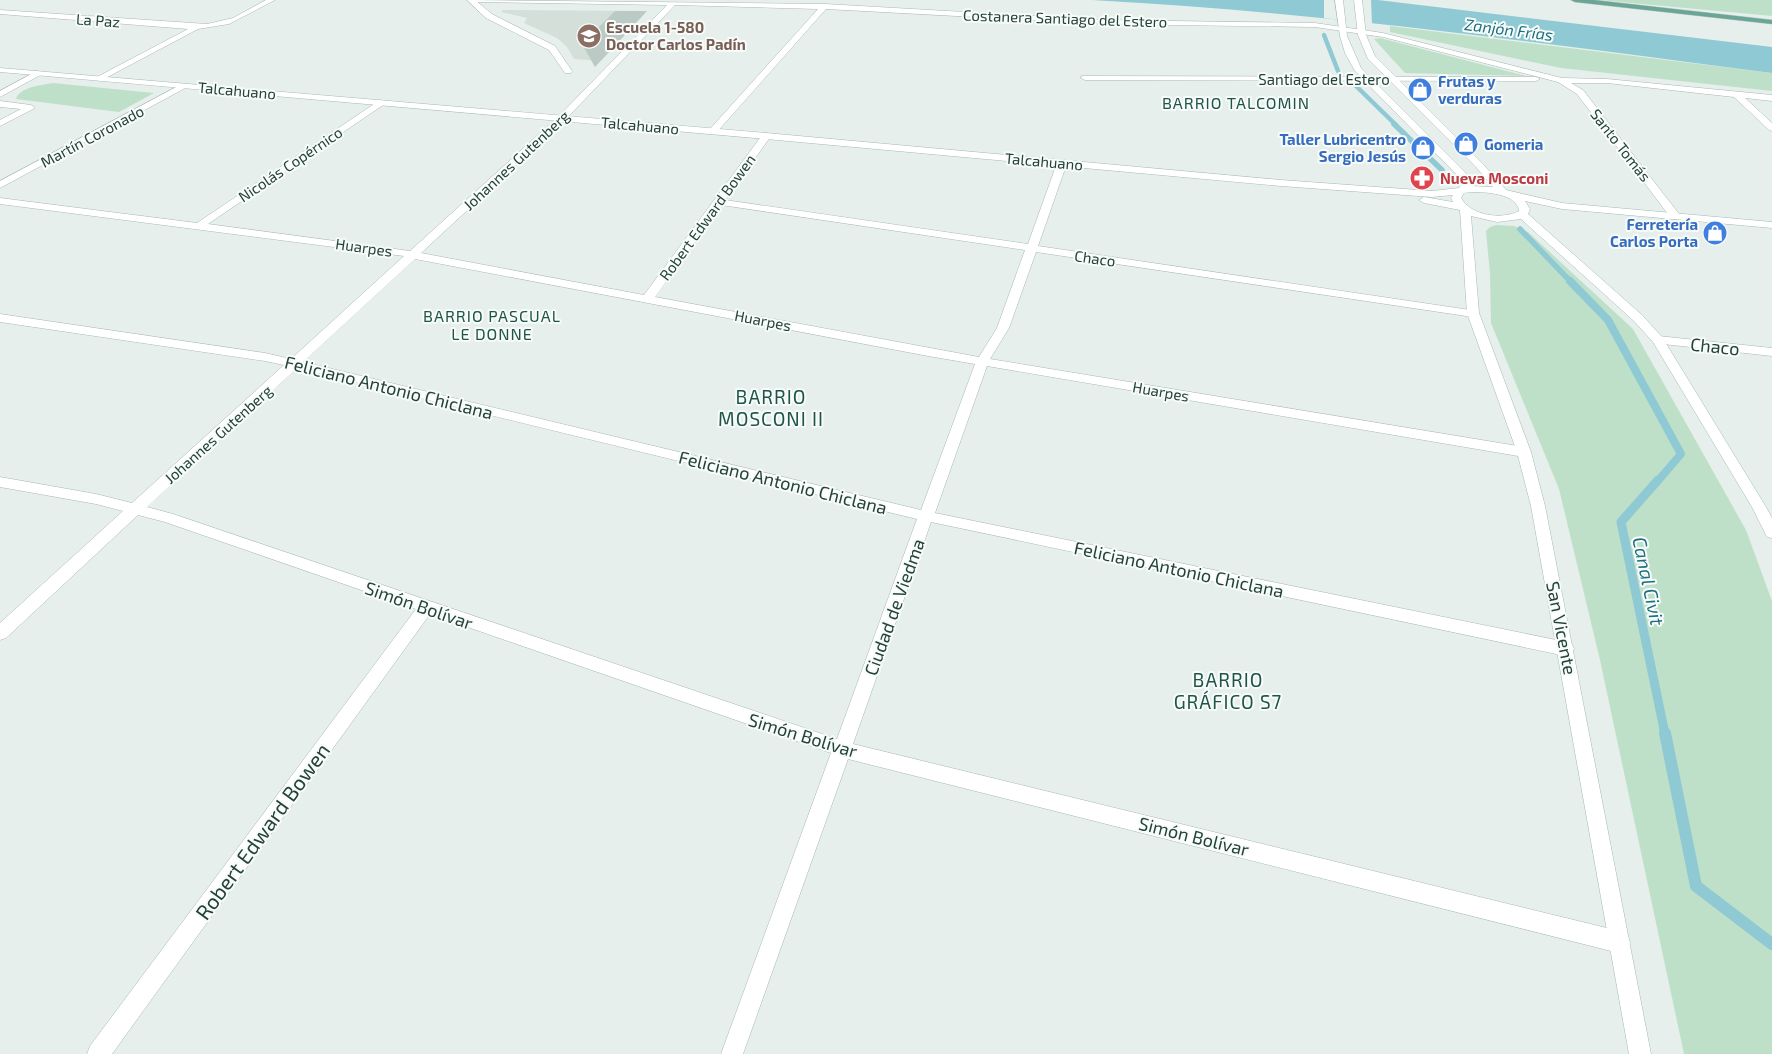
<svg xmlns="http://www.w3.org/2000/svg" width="1772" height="1054" font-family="'Exo 2',sans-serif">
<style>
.built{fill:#d4dfda}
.green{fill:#bfe0c8}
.water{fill:#8ec9d4}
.pier{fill:#e6efeb}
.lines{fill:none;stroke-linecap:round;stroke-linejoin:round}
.stream-far4{stroke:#8ec9d4;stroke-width:4.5}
.stream-far3{stroke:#8ec9d4;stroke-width:5.5}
.stream-far2{stroke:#8ec9d4;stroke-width:8}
.stream-far1{stroke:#8ec9d4;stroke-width:9}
.stream{stroke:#8ec9d4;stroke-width:12}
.building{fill:#bbcac4}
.lane-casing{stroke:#a8b8b2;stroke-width:1}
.street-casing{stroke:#a8b8b2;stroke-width:1}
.secondary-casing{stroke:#a4bbb3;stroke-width:1}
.primary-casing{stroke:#c2cac8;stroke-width:1}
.lane{fill:#fff;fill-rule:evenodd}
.street{fill:#fff;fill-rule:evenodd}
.secondary{fill:#fff;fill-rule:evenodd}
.primary{fill:#6aa596;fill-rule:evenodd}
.labels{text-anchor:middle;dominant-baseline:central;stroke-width:4;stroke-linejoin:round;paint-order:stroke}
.far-street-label{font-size:15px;fill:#24423a;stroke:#f7fbf9}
.far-education-label{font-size:15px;font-weight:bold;fill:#785e54;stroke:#f7fbf9;text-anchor:start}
.far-shop-label{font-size:15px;font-weight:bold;fill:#366cbe;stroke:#f7fbf9;text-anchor:start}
.far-health-label{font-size:15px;font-weight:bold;fill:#be3a42;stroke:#f7fbf9;text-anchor:start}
.far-water-label{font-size:16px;font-style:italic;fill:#1c6f80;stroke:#f7fbf9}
.far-neighbourhood-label{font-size:16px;letter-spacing:1px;fill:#1f5548;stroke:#f7fbf9}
.street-label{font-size:18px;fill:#24423a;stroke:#f7fbf9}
.neighbourhood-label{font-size:19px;letter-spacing:1px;fill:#1f5548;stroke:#f7fbf9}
.water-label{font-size:19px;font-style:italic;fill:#1c6f80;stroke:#f7fbf9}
.near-street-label{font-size:21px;fill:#24423a;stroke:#f7fbf9}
</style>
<rect width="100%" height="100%" fill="#e6efeb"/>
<path class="built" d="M503,10L641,11L645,13L601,61L574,59L567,47L557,38L524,23L527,18L501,12Z"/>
<path class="green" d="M1596,0H1772V16L1599,0Z
M1390,26L1772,73V91L1561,68L1390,32Z
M1380,38L1526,76L1405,73L1374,39Z
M53,83L154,93L119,112L16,99C20,87 41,85 53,83Z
M1496,225L1514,226L1528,232L1633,329L1746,530L1772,601V1054H1684L1600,660L1559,489L1491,323L1490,274L1486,231L1490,227Z"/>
<path class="water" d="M1092,0H1378L1772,47V73C1546,44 1320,12 1092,0Z"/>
<path class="pier" d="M1324,0H1371L1372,24L1324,18Z"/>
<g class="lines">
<path class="stream-far4" d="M1324,35L1338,71
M1355,85L1396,125"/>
<path class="stream-far3" d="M1394,124L1442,170
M1520,229L1571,282"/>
<path class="stream-far2" d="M1570,281L1608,320L1681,454L1657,482"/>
<path class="stream-far1" d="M1658,480L1621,522L1665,734"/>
<path class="stream" d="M1665,733L1696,886L1772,944"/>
</g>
<path class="building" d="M615,11H647L595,67L582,44Z"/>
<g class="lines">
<defs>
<path id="lane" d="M467,0H475L492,14L555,46L572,71L571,73H565L549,50L486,18Z"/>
<path id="street" d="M266,0H275L229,24L198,29L100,81L96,79L97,77L188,29L0,14V10L207,24L233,18Z
M469,0L825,4L1104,20L1315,23L1383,33L1562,78L1607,79L1772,95V101L1745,98L1772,123V131L1769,130L1734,97L1607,83H1571L1583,90L1679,214L1680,216L1675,219L1671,218L1577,94L1558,82L1383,37L1315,27L1104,24L826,9L716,133H710V129L818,9L675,5L565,120L421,253L644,295L763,134L766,133L771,136L725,200L1028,244L1057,163L1062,160L1067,163L1038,246L1477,311L1479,313L1477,315L1473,317L1036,252L1009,328L990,359L1524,447L1529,449L1531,452L1529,455L1524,457L987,366L935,513L1566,642L1572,644L1574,649L1572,654L1566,656L931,522L853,744L1619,931L1627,934L1630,942L1627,950L1619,953L848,759L743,1054H721L831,753L430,614L112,1054H87L90,1046L416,609L165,522L138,515L6,638L0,640V623L123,511L96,504L0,487V477L96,494L132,503L284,365L265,361L0,322V314L265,353L291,359L404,256L0,204V198L197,223L380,100L383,101V105L208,224L410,251L559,116L667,5L473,2ZM721,205L1025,250L997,328L979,357L655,297ZM415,259L928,356L975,364L921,510L303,362ZM297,368L917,519L837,739L173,514L147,507Z
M37,71L44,73L0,97V91Z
M1082,76L1536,77L1540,79L1536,81L1085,80L1081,78Z
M182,84L189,86L0,188V181Z
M0,101L31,105L35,108L0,126V120L21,109L0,107Z
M1658,336L1772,348V356L1654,343L1652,340L1654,337Z"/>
<path id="secondary" d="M1335,0H1343L1347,36L1361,68L1465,172L1472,182L1470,186L1493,187L1476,167L1368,59L1358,35L1354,0H1362L1366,35L1375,56L1482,163L1506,190L1562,203L1772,222V228L1562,209L1525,201L1530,209L1528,214L1642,315L1662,337L1766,507L1772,518V538L1767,537L1752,507L1653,342L1634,321L1521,219L1497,222L1471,216L1479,313L1531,452L1545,506L1651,1054H1629L1531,506L1517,452L1467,313L1460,210L1424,203L1419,200L1424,197L1453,202L1451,198L1453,195L1432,197L1281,186L766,139L0,72V68L766,133L1281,180L1432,191L1459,188L1462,182L1458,176L1355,71L1345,53L1340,36ZM1471,192C1485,192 1517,193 1519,211C1502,220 1471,216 1461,198L1464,193Z"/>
<path id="primary" d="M1571,0H1594L1772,20V24L1575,2Z"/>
</defs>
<use href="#lane" class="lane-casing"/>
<use href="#street" class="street-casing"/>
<use href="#secondary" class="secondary-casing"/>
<use href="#primary" class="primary-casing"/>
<use href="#lane" class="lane"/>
<use href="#street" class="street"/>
<use href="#secondary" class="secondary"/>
<use href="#primary" class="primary"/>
</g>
<defs>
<symbol id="school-disc" viewBox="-11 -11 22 22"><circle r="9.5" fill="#8d6e63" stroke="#f7fbf9"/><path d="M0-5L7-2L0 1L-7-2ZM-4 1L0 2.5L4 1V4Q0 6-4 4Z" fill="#fff"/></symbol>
<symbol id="shop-disc" viewBox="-11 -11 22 22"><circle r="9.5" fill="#3f7fe0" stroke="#f7fbf9"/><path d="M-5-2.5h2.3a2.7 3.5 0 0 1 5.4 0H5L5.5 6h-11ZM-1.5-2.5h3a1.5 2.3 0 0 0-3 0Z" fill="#fff"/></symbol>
<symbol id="pharmacy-disc" viewBox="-11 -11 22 22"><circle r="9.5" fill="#e0444e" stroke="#f7fbf9"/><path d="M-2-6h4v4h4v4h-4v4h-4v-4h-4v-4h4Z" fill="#fff"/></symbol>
</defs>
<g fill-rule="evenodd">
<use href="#school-disc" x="575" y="22" width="28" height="28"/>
<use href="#shop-disc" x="1406" y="76" width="28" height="28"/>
<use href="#shop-disc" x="1452" y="130" width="28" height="28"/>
<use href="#shop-disc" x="1409" y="134" width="28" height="28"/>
<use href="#pharmacy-disc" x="1408" y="164" width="28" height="28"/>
<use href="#shop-disc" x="1701" y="219" width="28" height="28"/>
</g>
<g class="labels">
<g class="far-street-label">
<text transform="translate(1065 18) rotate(2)">Costanera Santiago del Estero</text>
<text transform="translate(98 20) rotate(4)">La Paz</text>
<text x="1324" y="79">Santiago del Estero</text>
<text transform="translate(237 90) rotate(5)">Talcahuano</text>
<text transform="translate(640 125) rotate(5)">Talcahuano</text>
<text transform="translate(92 136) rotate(-28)">Martín Coronado</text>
<text transform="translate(1621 145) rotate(52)">Santo Tomás</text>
<text transform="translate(516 160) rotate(-43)">Johannes Gutenberg</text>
<text transform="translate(1044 161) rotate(5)">Talcahuano</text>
<text transform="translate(290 164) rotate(-34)">Nicolás Copérnico</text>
<text transform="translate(707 217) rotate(-54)">Robert Edward Bowen</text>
<text transform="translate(364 247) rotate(8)">Huarpes</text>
<text transform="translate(1095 258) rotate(8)">Chaco</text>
<text transform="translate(763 320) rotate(11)">Huarpes</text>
<text transform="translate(1161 391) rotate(10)">Huarpes</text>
<text transform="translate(218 434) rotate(-42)">Johannes Gutenberg</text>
</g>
<g class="far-education-label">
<text x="606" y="27">Escuela 1-580<tspan x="606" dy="17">Doctor Carlos Padín</tspan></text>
</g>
<g class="far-shop-label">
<text x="1438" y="81">Frutas y<tspan x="1438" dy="17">verduras</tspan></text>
<text x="1406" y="139" text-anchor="end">Taller Lubricentro<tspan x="1406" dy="17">Sergio Jesús</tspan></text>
<text x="1484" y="144">Gomeria</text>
<text x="1698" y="224" text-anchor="end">Ferretería<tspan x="1698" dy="17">Carlos Porta</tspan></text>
</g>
<g class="far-health-label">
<text x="1440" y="178">Nueva Mosconi</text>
</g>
<g class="far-water-label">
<text transform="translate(1509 29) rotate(7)">Zanjón Frías</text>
</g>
<g class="far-neighbourhood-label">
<text x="1236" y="102">BARRIO TALCOMIN</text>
<text x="492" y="315">BARRIO PASCUAL<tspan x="492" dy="18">LE DONNE</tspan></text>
</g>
<g class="street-label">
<text transform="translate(1715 346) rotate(6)">Chaco</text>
<text transform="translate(389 387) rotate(14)">Feliciano Antonio Chiclana</text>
<text transform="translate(783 482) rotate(14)">Feliciano Antonio Chiclana</text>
<text transform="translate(1179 569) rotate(12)">Feliciano Antonio Chiclana</text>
<text transform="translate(419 605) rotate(19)">Simón Bolívar</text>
<text transform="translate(894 607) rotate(-70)">Ciudad de Viedma</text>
<text transform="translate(1562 628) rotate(79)">San Vicente</text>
<text transform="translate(803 735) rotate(17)">Simón Bolívar</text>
<text transform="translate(1194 836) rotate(14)">Simón Bolívar</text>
</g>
<g class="neighbourhood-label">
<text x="771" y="396">BARRIO<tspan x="771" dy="22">MOSCONI II</tspan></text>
<text x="1228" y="679">BARRIO<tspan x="1228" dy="22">GRÁFICO S7</tspan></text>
</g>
<g class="water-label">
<text transform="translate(1649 581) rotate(78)">Canal Civit</text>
</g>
<g class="near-street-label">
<text transform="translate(262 831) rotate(-54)">Robert Edward Bowen</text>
</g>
</g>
</svg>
